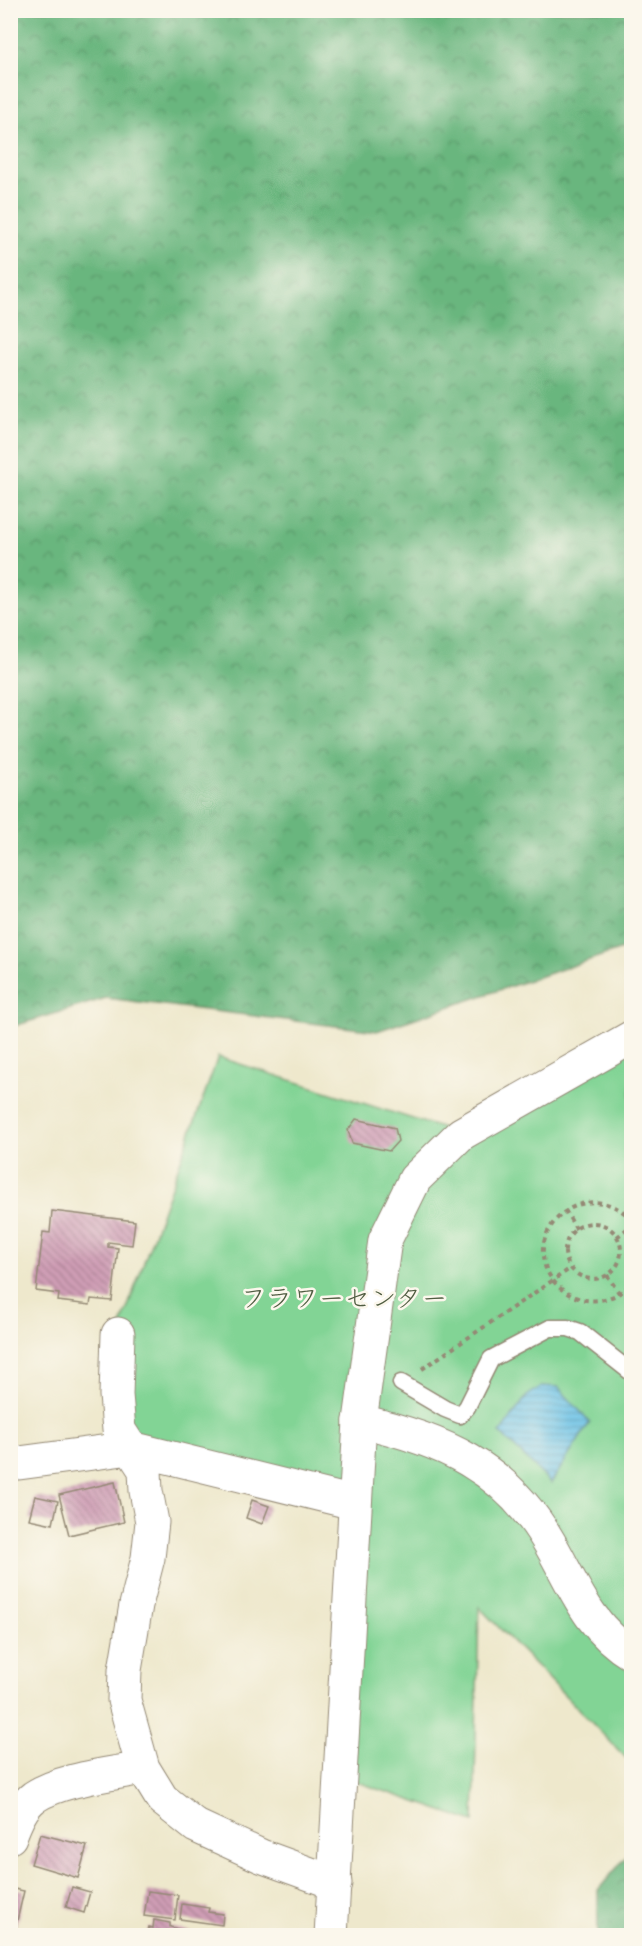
<svg xmlns="http://www.w3.org/2000/svg" width="642" height="1946" font-family="'Indie Flower','Klee One',sans-serif">
<style>
.forest{fill:url(#forest-crowns);stroke:#52704e;stroke-width:1.5}
.park{fill:#82d495;stroke:#5e7f5a;stroke-width:1.5}
.water{fill:url(#water-rules);stroke:#527682;stroke-width:1.5}
.building{fill:url(#building-back-hatch)}
.lines{fill:none;stroke-linecap:round;stroke-linejoin:round}
.lane-casing{stroke:#948975;stroke-width:19}
.street-casing{stroke:#948975;stroke-width:35}
.secondary-casing{stroke:#948975;stroke-width:35}
.path{stroke:#948975;stroke-width:4;stroke-dasharray:4.5 4.5;stroke-linecap:butt}
.lane{stroke:#fff;stroke-width:16}
.street{stroke:#fff;stroke-width:33}
.secondary{stroke:#fff;stroke-width:33}
.labels{text-anchor:middle;dominant-baseline:central;stroke-width:5;stroke-linejoin:round;paint-order:stroke}
.park-label{font-size:26px;fill:#505d42;stroke:#fbf7ec}
</style>
<defs>
<pattern id="forest-crowns" width="20" height="18" patternUnits="userSpaceOnUse" patternTransform="scale(1.5)"><rect width="20" height="18" fill="#69b67e"/><path d="M2 6a3 3 0 1 1 6 0M12 15a3 3 0 1 1 6 0" fill="none" stroke="#589467"/></pattern>
<pattern id="water-rules" width="6" height="5" patternUnits="userSpaceOnUse" patternTransform="scale(1.5)"><rect width="6" height="5" fill="#6ac2e7"/><path d="M0 2.5h6" fill="none" stroke="#589ebb"/></pattern>
<pattern id="building-back-hatch" width="6" height="6" patternUnits="userSpaceOnUse" patternTransform="scale(1.5)"><rect width="6" height="6" fill="#cf9db5"/><path d="M-1 5l2 2M0 0l6 6M5-1l2 2" fill="none" stroke="#a98093"/></pattern>
</defs>
<rect width="100%" height="100%" fill="#fbf7ec"/>
<filter id="ink" filterUnits="userSpaceOnUse"><feTurbulence type="fractalNoise" baseFrequency=".0167" numOctaves="2"/><feDisplacementMap in="SourceGraphic" scale="12" xChannelSelector="R" yChannelSelector="G"/><feConvolveMatrix kernelMatrix="1 2 1 2 8 2 1 2 1" color-interpolation-filters="sRGB"/></filter>
<filter id="wash" filterUnits="userSpaceOnUse"><feTurbulence type="fractalNoise" baseFrequency=".008" numOctaves="4" result="noise"/><feDisplacementMap in="SourceGraphic" scale="24" xChannelSelector="R" yChannelSelector="G"/><feGaussianBlur stdDeviation="1.35" result="paint"/><feColorMatrix in="noise" values="0 0 0 0 0 0 0 0 0 0 0 0 0 0 0 0 0 1.4 0 .05"/><feComposite in="paint" operator="in"/></filter>
<g filter="url(#wash)">
<rect width="100%" height="100%" fill="#eee8cc"/>
<path class="forest" d="M11,10L631,11V946L377,1031L106,998L11,1027Z
M631,1851V1935H598V1890Z"/>
<path class="park" d="M631,1037V1763L479,1607L474,1822L340,1776L354,1503L131,1448L118,1334L218,1057L460,1134Z"/>
<path class="water" d="M542,1386L558,1387L590,1422L551,1483L500,1433L527,1396Z"/>
<g id="blocks">
<path class="building" d="M356,1119L395,1128L398,1141L389,1151L352,1143L348,1130Z
M52,1211L135,1221L132,1245L108,1242V1247L118,1248L112,1301L91,1299L90,1305L58,1301L59,1294L36,1291L43,1232L50,1233Z
M115,1482L124,1522L69,1535L59,1495Z
M35,1496L58,1501L53,1524L29,1519Z
M252,1500L269,1506L262,1524L246,1518Z
M40,1834L87,1846L78,1878L31,1864Z
M72,1887L90,1892L84,1913L66,1907Z
M10,1888L24,1891L16,1925L10,1923Z
M148,1891L178,1895L175,1920L144,1916Z
M182,1904L209,1908L208,1912L223,1914L222,1925L180,1919Z
M154,1920L170,1923V1927L208,1936H147L149,1927L153,1928Z"/>
</g>
</g>
<g filter="url(#ink)">
<use href="#blocks" fill-opacity="0" stroke="#948975" stroke-width="1.5"/>
<g class="lines">
<defs>
<path id="lane" d="M401,1383L445,1409L460,1415L467,1407L491,1359L550,1328H568L580,1332L632,1373"/>
<path id="street" d="M118,1334L116,1395L119,1430L145,1470L146,1491L152,1522L148,1558L136,1605L125,1670L124,1700L143,1768L162,1799L196,1826L261,1856L335,1883
M360,1421C441,1439 506,1467 549,1542C573,1583 588,1628 632,1654
M19,1463L131,1448L354,1503
M10,1837C15,1823 23,1805 34,1797C61,1779 112,1774 143,1768"/>
<path id="secondary" d="M331,1936L360,1421L385,1240L415,1179L461,1134L632,1037"/>
</defs>
<use href="#lane" class="lane-casing"/>
<use href="#street" class="street-casing"/>
<use href="#secondary" class="secondary-casing"/>
<path class="path" d="M565,1210L576,1229
M624,1212L632,1207
M632,1220C584,1169 512,1239 557,1285C565,1293 574,1298 586,1300C603,1302 620,1296 632,1283
M565 1251a28 28 0 1 1 56 0a28 28 0 1 1-56 0Z
M617,1237L632,1225
M607,1275L619,1293
M422,1369L571,1268"/>
<use href="#lane" class="lane"/>
<use href="#street" class="street"/>
<use href="#secondary" class="secondary"/>
</g>
</g>
<g class="labels">
<g class="park-label">
<text x="344" y="1301">フラワーセンター</text>
</g>
</g>
<rect width="642" height="1946" fill="none" stroke="#fbf7ec" stroke-width="36"/>
</svg>
